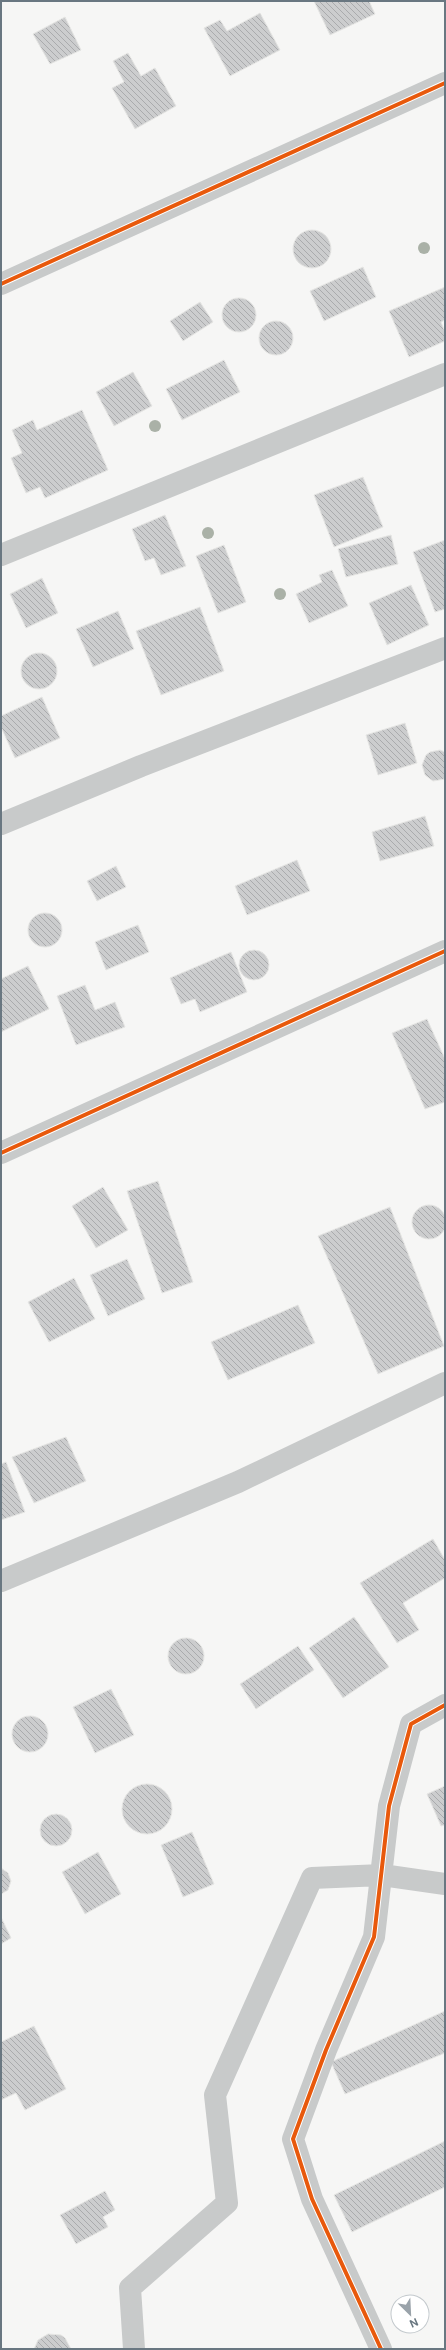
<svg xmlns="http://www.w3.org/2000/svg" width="446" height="2350" font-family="'DM Sans',sans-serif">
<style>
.building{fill:url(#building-back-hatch);stroke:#e6e6e4}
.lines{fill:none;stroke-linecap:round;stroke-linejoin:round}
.minor{stroke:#c8caca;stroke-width:22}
.cycleway-casing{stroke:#fff;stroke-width:6}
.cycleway{stroke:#e8590c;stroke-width:4}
.tree{fill:#aab1a7}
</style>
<defs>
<pattern id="building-back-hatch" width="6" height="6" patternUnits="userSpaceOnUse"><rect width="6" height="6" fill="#cccdce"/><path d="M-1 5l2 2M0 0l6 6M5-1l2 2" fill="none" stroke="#aaabad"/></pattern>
</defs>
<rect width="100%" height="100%" fill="#f6f6f5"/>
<path class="building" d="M314,1H369L375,14L330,35Z
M260,13L280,50L230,76L204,28L220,20L227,31Z
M65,17L81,50L50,64L33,34Z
M128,53L141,76L155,68L176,106L135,129L112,88L124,82L113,61Z
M293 249a19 19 0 1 1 38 0a19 19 0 1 1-38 0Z
M363,267L376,297L324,321L310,291Z
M445,287V320L441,322L445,332V341L409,357L389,311Z
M222 315a17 17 0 1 1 34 0a17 17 0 1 1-34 0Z
M200,302L213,322L183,341L170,321Z
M259 338a17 17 0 1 1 34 0a17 17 0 1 1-34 0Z
M224,360L240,392L182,420L166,389Z
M133,372L152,406L114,426L96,392Z
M82,410L108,470L45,498L40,487L26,493L11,458L22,453L12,430L33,420L37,430Z
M363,477L383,527L334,547L314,495Z
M165,515L186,566L161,575L154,558L145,561L132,529Z
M391,535L398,564L346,577L338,549Z
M445,540V609L435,612L413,552Z
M224,545L246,602L218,613L196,556Z
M332,570L348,606L309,623L296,594L322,582L319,575Z
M42,578L58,613L26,628L10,594Z
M411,585L429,625L387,645L369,603Z
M200,607L224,671L161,695L136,631Z
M118,611L134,649L93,667L76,629Z
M21 671a18 18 0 1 1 36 0a18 18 0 1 1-36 0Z
M42,697L60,738L15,758L1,727V716Z
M405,723L417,763L378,775L366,735Z
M440,750L445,752V779L433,781L425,775L422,765L426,755L430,752Z
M425,816L434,846L380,861L372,832Z
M297,860L310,891L247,915L235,886Z
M116,866L126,887L97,901L87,881Z
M28 930a17 17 0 1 1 34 0a17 17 0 1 1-34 0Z
M138,925L149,952L106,970L95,942Z
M239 965a15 15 0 1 1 30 0a15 15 0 1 1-30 0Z
M231,952L247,992L200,1012L195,999L181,1004L170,978Z
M28,966L49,1009L1,1032V979Z
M85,985L95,1010L115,1002L125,1027L76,1045L57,996Z
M427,1019L445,1059V1102L425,1109L392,1033Z
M158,1181L193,1282L162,1293L127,1191Z
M103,1187L128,1230L96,1248L72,1206Z
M412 1222a17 17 0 1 1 34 0a17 17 0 1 1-34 0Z
M390,1207L444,1346L378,1374L318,1236Z
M127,1259L145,1299L108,1316L90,1275Z
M74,1278L95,1319L49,1342L28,1302Z
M298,1305L315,1343L228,1380L211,1342Z
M66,1437L86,1481L34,1503L12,1457Z
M6,1462L25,1512L1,1520V1464Z
M433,1539L445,1560V1578L403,1603L419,1630L397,1643L360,1583Z
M354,1617L389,1667L343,1698L309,1648Z
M168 1656a18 18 0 1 1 36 0a18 18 0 1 1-36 0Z
M298,1646L314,1670L256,1709L240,1684Z
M111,1689L134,1735L95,1753L73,1707Z
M12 1734a18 18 0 1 1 36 0a18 18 0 1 1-36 0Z
M122 1809a25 25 0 1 1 50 0a25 25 0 1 1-50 0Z
M445,1786V1825L441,1826L427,1794Z
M40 1830a16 16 0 1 1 32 0a16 16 0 1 1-32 0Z
M192,1832L214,1884L183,1897L161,1845Z
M98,1852L121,1894L85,1914L62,1872Z
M1,1868L8,1873L11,1881L8,1890L1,1894Z
M1,1917L11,1938L1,1944Z
M445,2011V2053L345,2094L331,2062Z
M34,2026L66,2089L25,2110L16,2093L1,2100V2042Z
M445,2141V2187L352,2232L334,2195Z
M105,2191L115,2210L103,2217L108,2227L76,2244L60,2215Z
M48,2334L61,2335L65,2338L71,2349H34L38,2340Z"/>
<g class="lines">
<path class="minor" d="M1,284L445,83
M1,555L445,374
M1,824L141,766L445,648
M1,1153L445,951
M1,1581L238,1482L445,1383
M134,2349L130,2288L227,2203L215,2095L312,1878L382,1875L445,1884
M381,2349L312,2199L293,2139L326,2050L374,1937L389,1806L411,1724L445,1705"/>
<defs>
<path id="cycleway" d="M1,284L445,83
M1,1153L445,951
M381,2349L312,2199L293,2139L326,2050L374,1937L389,1806L411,1724L445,1705"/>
</defs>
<use href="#cycleway" class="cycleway-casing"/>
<use href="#cycleway" class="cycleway"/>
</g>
<g class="tree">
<circle cx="424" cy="248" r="6"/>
<circle cx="155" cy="426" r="6"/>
<circle cx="208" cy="533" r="6"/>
<circle cx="280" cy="594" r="6"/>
</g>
<rect width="446" height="2350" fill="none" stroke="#697781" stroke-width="4"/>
<g transform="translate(410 2314) rotate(156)"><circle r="19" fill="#ffffff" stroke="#c3c9cd"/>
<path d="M0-3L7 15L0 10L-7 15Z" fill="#9aa3aa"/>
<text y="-6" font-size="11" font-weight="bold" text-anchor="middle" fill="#697781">N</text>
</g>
</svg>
